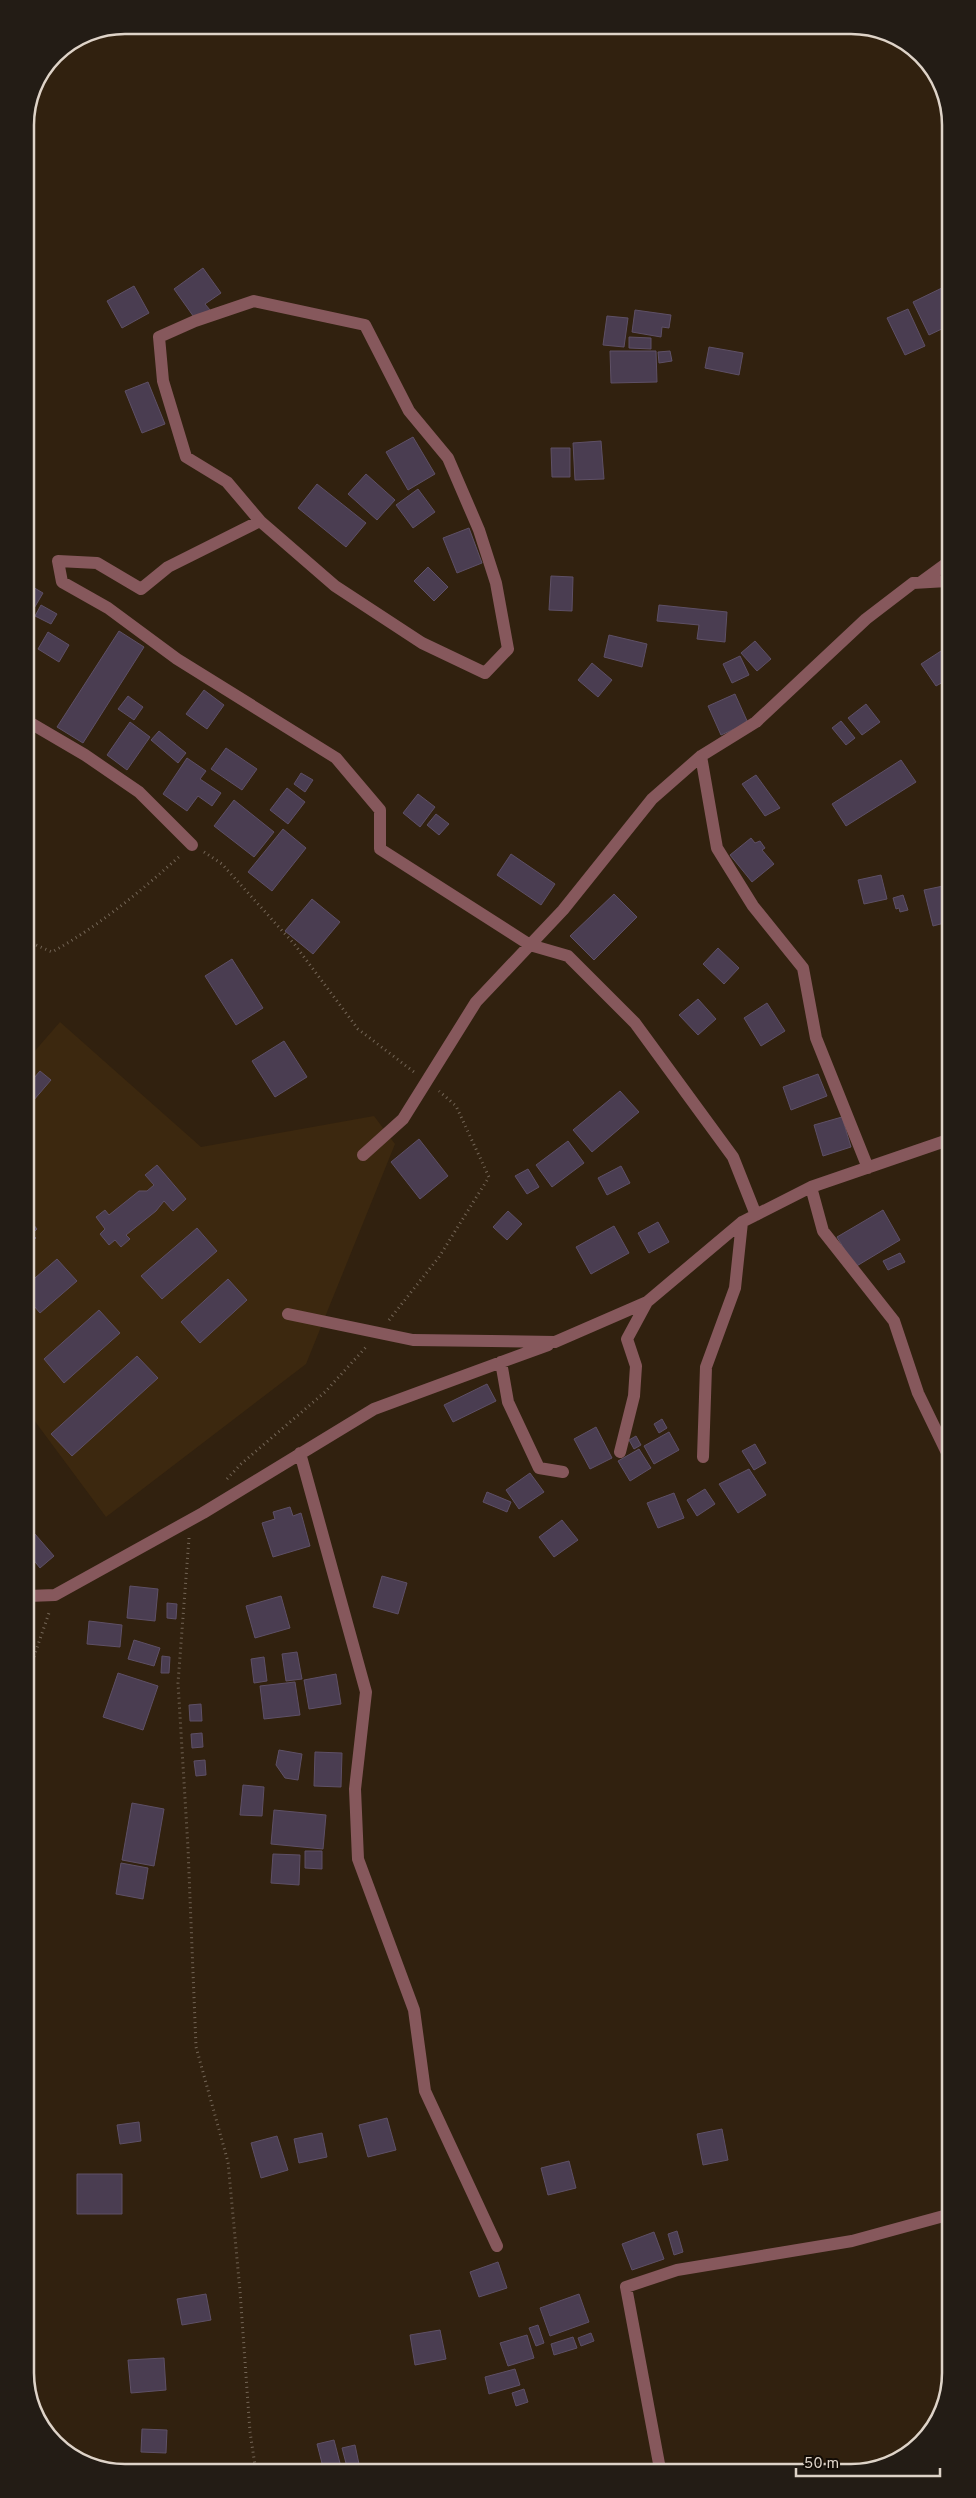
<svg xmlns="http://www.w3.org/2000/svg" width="976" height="2498" font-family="Overpass,sans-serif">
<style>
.built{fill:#3c280f}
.building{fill:#4a3d51;stroke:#5e5066}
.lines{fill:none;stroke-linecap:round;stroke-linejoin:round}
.path{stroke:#746657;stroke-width:3;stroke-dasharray:1 4;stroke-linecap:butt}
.minor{stroke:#86585c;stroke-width:12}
.rim{fill:none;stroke:#ded3c8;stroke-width:2.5}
</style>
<rect width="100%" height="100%" fill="#31210f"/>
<path class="built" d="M60,1022L201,1147L374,1116L395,1144L306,1364L106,1517L28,1412L27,1060Z"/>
<path class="building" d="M203,268L221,293L205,304L210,310L196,320L174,289Z
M134,286L149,313L122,328L107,301Z
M946,286V327L929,335L913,302Z
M908,309L925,346L905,355L887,318Z
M635,310L671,315L669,328L662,327L661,337L632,332Z
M607,316L628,318L624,347L603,345Z
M629,337L651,338V349L629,348Z
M709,347L743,353L739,375L705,368Z
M610,351H656L657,382L611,383Z
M670,351L672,361L659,363L658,352Z
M148,382L165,424L142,433L125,391Z
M413,437L435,474L408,490L386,452Z
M601,441L604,479L575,480L573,443Z
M551,448H570V477H552Z
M366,474L395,500L377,520L348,494Z
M317,484L366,523L346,547L298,508Z
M418,489L435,512L413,528L396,505Z
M469,528L482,563L457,573L443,538Z
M428,567L448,587L434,601L414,581Z
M551,576L573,577L572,611L549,610Z
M26,583L43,593L33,610L26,606Z
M41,605L57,614L51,624L35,616Z
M659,605L727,612L725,642L697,639L699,625L657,621Z
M119,631L144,647L83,743L57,727Z
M48,632L69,645L59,662L38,649Z
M609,635L647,644L642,667L604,657Z
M755,641L771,659L757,671L741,653Z
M941,651L947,659V684L945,681L936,686L921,664Z
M740,656L749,675L732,683L723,664Z
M592,663L612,680L598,697L578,680Z
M204,690L224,705L207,729L186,714Z
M735,694L748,723L721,735L708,706Z
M128,696L143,707L134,720L118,709Z
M866,704L880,722L862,735L848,718Z
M841,721L855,738L846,745L832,728Z
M130,722L150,737L127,770L107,755Z
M159,731L186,753L178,763L151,740Z
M226,748L257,769L242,790L211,769Z
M187,758L206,771L200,779L221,793L212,806L198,796L187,811L163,794Z
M901,760L916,782L846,826L832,804Z
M301,773L313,780L305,792L294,784Z
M756,775L780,808L765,816L742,784Z
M287,788L305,802L288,824L270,810Z
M418,794L435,807L420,827L403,813Z
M234,800L274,832L254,857L214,826Z
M436,814L449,824L439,835L427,825Z
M283,829L306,848L272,891L248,872Z
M751,838L755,843L760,841L765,848L762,850L774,864L752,882L730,855Z
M511,854L555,884L541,905L497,875Z
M881,875L887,899L864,904L858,880Z
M948,885V922L933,926L924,890Z
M614,894L637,917L594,960L570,936Z
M903,895L908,910L900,912L899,908L896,909L893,898Z
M312,899L340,922L313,954L285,931Z
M718,948L739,968L724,984L703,964Z
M232,959L263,1008L236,1025L205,976Z
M698,999L716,1019L698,1035L679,1015Z
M767,1003L785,1031L761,1046L744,1018Z
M284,1041L307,1077L275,1097L252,1061Z
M40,1071L51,1080L27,1108V1086Z
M818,1074L827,1096L791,1110L783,1087Z
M620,1091L639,1112L592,1152L573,1130Z
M842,1117L851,1147L823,1156L814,1125Z
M419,1139L448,1176L420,1199L391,1162Z
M568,1141L584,1163L552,1187L536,1165Z
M157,1165L186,1199L173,1211L164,1201L156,1211L126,1235L130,1239L121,1247L115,1240L109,1245L100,1234L105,1229L96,1217L105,1210L109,1215L139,1191H147L154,1185L145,1175Z
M621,1166L630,1183L607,1195L598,1178Z
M528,1169L539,1187L527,1194L515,1176Z
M883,1210L900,1240L855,1267L837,1237Z
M508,1211L522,1224L507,1240L493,1227Z
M28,1218L37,1229L32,1234L36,1238L28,1245Z
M658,1222L669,1242L649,1253L638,1233Z
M614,1226L629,1253L591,1274L576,1247Z
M197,1228L217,1251L162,1299L141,1276Z
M900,1253L905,1262L888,1270L883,1261Z
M57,1259L77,1281L40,1313L28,1299V1284Z
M228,1279L247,1300L200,1343L181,1322Z
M99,1310L120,1333L64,1383L44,1359Z
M137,1356L158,1378L72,1456L51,1434Z
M487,1384L496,1401L453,1422L444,1405Z
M662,1419L667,1428L659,1433L654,1424Z
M596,1427L612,1458L590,1469L574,1439Z
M669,1432L679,1450L654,1464L644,1446Z
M636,1436L641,1445L634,1449L629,1440Z
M755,1444L766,1463L754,1470L742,1451Z
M639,1449L651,1468L630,1481L618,1461Z
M749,1469L766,1495L738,1513L719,1484Z
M530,1473L544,1492L519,1509L506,1490Z
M705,1489L715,1504L697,1516L687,1500Z
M487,1492L511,1502L507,1512L483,1502Z
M674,1493L684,1518L658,1528L647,1503Z
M290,1507L293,1516L301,1513L310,1546L273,1557L262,1523L275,1519L273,1512Z
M562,1520L578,1540L554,1557L539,1537Z
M28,1526L54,1556L40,1568L28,1553Z
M382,1576L407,1583L398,1614L373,1607Z
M130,1586L158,1589L155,1621L127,1618Z
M281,1596L290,1628L255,1638L246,1606Z
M167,1603L177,1604L176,1619L167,1618Z
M89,1621L122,1625L120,1647L87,1644Z
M134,1640L160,1648L154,1666L128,1659Z
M297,1652L302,1679L286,1681L282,1654Z
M162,1656L170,1657L169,1673H161Z
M264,1657L267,1681L254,1683L251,1659Z
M118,1673L158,1686L143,1730L103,1717Z
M336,1674L341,1704L309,1709L304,1680Z
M295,1682L300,1715L264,1719L260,1686Z
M201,1704L202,1721H190L189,1705Z
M202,1733L203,1747L192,1748L191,1734Z
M279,1750L302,1754L298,1780L285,1778L276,1765Z
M315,1752L342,1753L341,1787L314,1786Z
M205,1760L206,1775L196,1776L194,1761Z
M243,1785L264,1787L262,1816L240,1815Z
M132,1803L164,1809L154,1866L122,1860Z
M274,1810L326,1815L323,1849L271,1844Z
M305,1851H322V1869L305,1868Z
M273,1854L300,1855L299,1885L271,1883Z
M121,1863L148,1868L143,1899L116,1894Z
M387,2118L396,2150L368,2157L359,2125Z
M139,2122L141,2141L120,2144L117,2125Z
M722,2129L728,2160L703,2165L697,2134Z
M322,2133L327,2157L299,2163L294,2139Z
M277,2136L288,2170L261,2178L251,2143Z
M569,2161L576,2188L548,2195L541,2168Z
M77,2174H122V2214H77Z
M677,2231L683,2252L674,2255L668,2234Z
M654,2232L664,2259L632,2270L622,2244Z
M498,2262L507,2288L479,2297L470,2272Z
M206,2294L211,2320L182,2325L177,2299Z
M579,2294L589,2322L550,2336L540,2308Z
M538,2325L544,2343L536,2346L529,2328Z
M440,2330L446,2359L415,2365L410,2335Z
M591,2333L594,2341L581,2346L578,2338Z
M527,2335L534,2358L508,2366L500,2343Z
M573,2337L577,2348L554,2355L551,2344Z
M164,2358L166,2390L131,2393L128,2360Z
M515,2369L520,2385L489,2394L485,2377Z
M524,2389L528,2402L516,2406L512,2393Z
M142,2429L167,2430L166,2453L141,2452Z
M334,2440L342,2471H324L317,2444Z
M355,2445L359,2464L347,2467L342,2448Z"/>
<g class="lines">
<path class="path" d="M204,852L222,864L295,945L358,1029L414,1072
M27,941L52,952C99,926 141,891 181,855
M389,1320L439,1257L489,1177L456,1106L439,1091
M227,1479L241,1464L325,1392L367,1346
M189,1538L178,1683L188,1848L196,2047L228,2162L240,2291L250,2432L256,2472
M29,1671L50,1610"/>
<path class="minor" d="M260,521L335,586L422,643L485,673L508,649L496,583L479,530L448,458L409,411L365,325L254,301L195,321L159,337L163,381L186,457L227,482L260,521L168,567L141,589L97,563L58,561L62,582L108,608L177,659L336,758L380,810V849L530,945L568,956L635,1023L733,1157L756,1215
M921,582L947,563
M27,721L85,755L139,792L192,845
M701,756L717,848L753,906L803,968L816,1038L868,1168
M363,1155L403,1119L476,1002L563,910L652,799L701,756L756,722L866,619L913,583L947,581
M811,1187L823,1231L894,1321L918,1393L949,1457
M288,1314L413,1340L555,1342L647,1302L742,1222L811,1187L948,1140
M501,1362L508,1402L539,1468L563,1472
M620,1452L634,1396L636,1366L627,1339L647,1302
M300,1453L366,1692L355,1789L358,1859L414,2010L425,2091L497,2246
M703,1457L706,1367L735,1288L742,1222
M28,1596L55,1595L203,1513L374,1409L548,1345
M660,2469L626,2287L677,2270L852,2241L951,2214"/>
</g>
<path d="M0 0H976V2498H0ZM125 34H851A91 91 0 0 1 942 125V2373A91 91 0 0 1 851 2464H125A91 91 0 0 1 34 2373V125A91 91 0 0 1 125 34Z" fill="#231c15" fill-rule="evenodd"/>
<path class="rim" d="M125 34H851A91 91 0 0 1 942 125V2373A91 91 0 0 1 851 2464H125A91 91 0 0 1 34 2373V125A91 91 0 0 1 125 34Z"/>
<path d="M796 2468v8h144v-8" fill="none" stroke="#ded3c8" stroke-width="2.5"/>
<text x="804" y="2468" font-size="15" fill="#ded3c8" stroke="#130c05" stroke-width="4" paint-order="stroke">50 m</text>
</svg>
